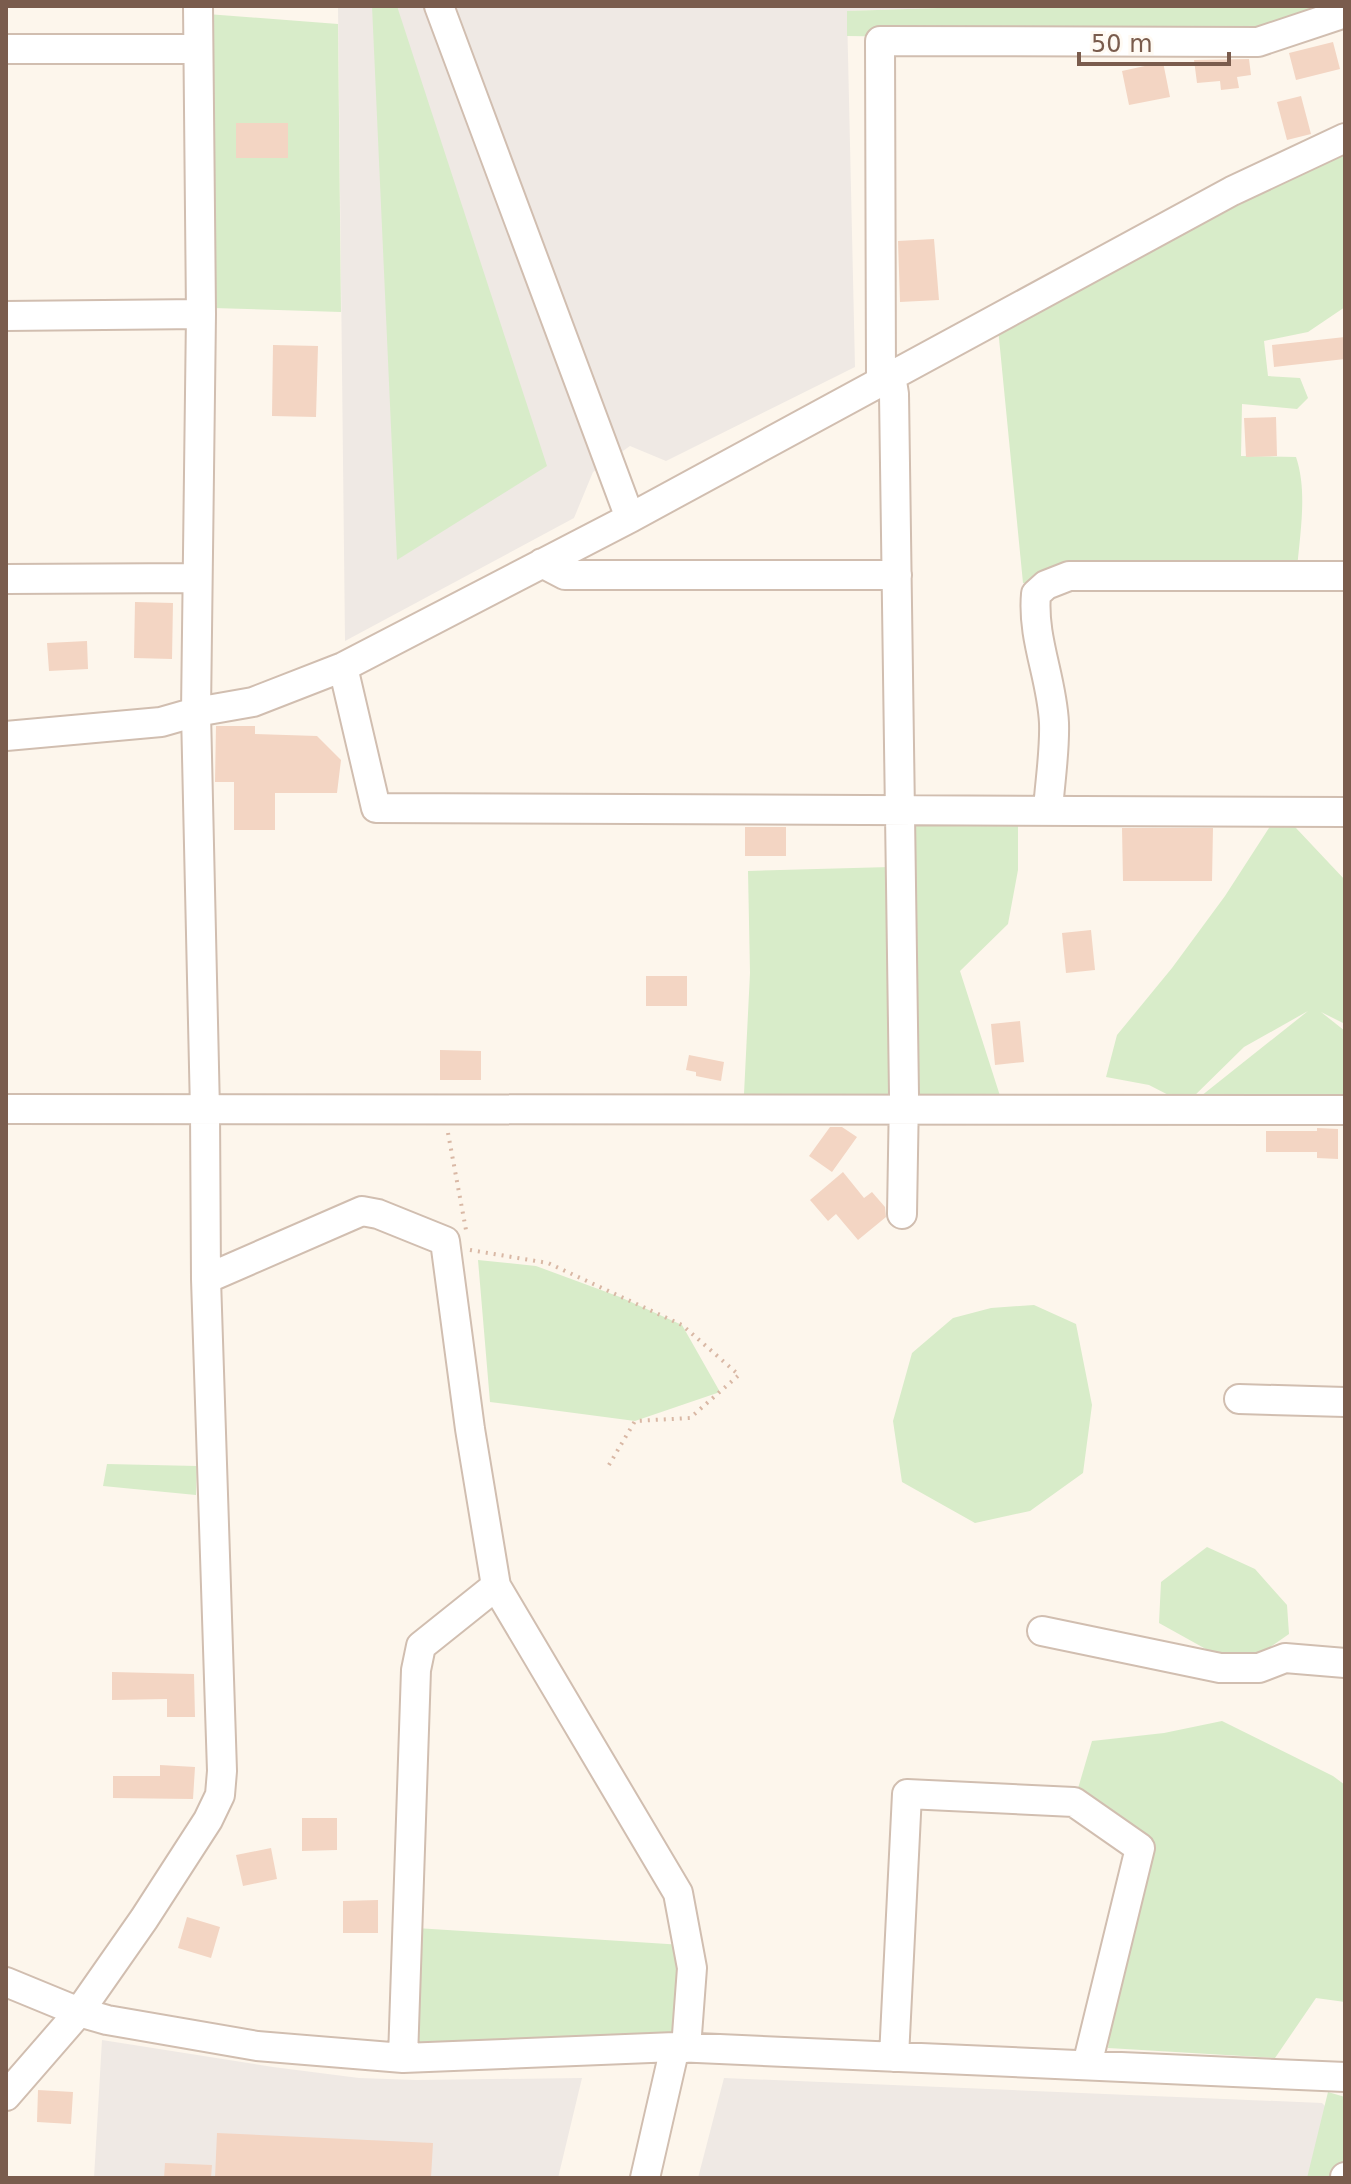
<svg xmlns="http://www.w3.org/2000/svg" width="1351" height="2184" font-family="'DejaVu Sans',sans-serif">
<style>
.industrial{fill:#efe9e4}
.green{fill:#d8ecc9}
.building{fill:#f3d5c3}
.lines{fill:none;stroke-linecap:round;stroke-linejoin:round}
.minor-casing{stroke:#d1beb0;stroke-width:32}
.path{stroke:#d9b8a5;stroke-width:4;stroke-dasharray:2 6;stroke-linecap:butt}
.minor{stroke:#fff;stroke-width:28}
</style>
<rect width="100%" height="100%" fill="#fdf6ec"/>
<path class="industrial" d="M338,6H998L847,11L855,367L666,461L630,446L593,472L574,518L345,641Z
M102,2040L273,2067L359,2078L416,2080L582,2078L558,2178H94Z
M724,2078L1322,2103L1330,2111L1314,2178H698Z"/>
<path class="green" d="M372,6H397L547,466L397,560Z
M998,6H1339L1244,42L847,36V11Z
M207,14L338,24L341,312L213,308Z
M1345,150V307L1308,332L1264,341L1268,376L1300,378L1308,398L1297,409L1242,404L1241,456L1296,457C1309,495 1298,543 1296,583L1248,575L1023,583L997,318Z
M1018,809V870L1008,924L960,971L1002,1102L917,1097L907,817Z
M1280,811L1345,880V1024L1321,1012L1345,1031V1103L1191,1104L1308,1011L1244,1047L1186,1104L1149,1085L1106,1077L1117,1035L1172,968L1225,896Z
M890,867L893,1100L744,1094L750,973L748,871Z
M478,1260L536,1266L620,1297L682,1325L720,1392L635,1421L490,1402Z
M1034,1305L1076,1324L1092,1405L1083,1473L1030,1511L975,1523L902,1482L893,1421L912,1353L953,1318L991,1308Z
M107,1464L197,1466L196,1495L103,1486Z
M1207,1547L1255,1569L1287,1605L1289,1634L1240,1668L1159,1623L1161,1582Z
M1222,1721L1333,1776L1345,1785V2002L1316,1998L1275,2058L1108,2048L1124,1911L1140,1849L1074,1802L1092,1741L1164,1733Z
M416,1928L683,1945L680,2038L413,2043Z
M1328,2092L1345,2097V2171L1343,2178H1307Z"/>
<path class="building" d="M1333,42L1340,69L1296,80L1289,53Z
M1249,59L1251,75L1237,77L1239,88L1221,90L1220,81L1197,83L1194,60Z
M1163,62L1170,97L1129,105L1122,71Z
M1301,96L1311,134L1287,140L1277,102Z
M236,123H288V158H236Z
M934,239L939,300L900,302L898,241Z
M1345,337V359L1274,367L1272,345Z
M273,345L318,346L316,417L272,416Z
M1276,417L1277,456L1246,457L1244,418Z
M135,602L173,603L172,659L134,658Z
M87,641L88,669L49,671L47,643Z
M216,726H255V734L317,736L341,760L337,793H275V830H234V782H215Z
M745,827H786V856H745Z
M1122,828H1213L1212,881H1123Z
M1091,930L1095,970L1066,973L1062,933Z
M646,976H687V1006H646Z
M1020,1021L1024,1062L995,1065L991,1024Z
M440,1050L481,1051V1080H440Z
M689,1055L724,1062L721,1081L696,1076V1072L686,1070Z
M830,1127H842L857,1137L832,1172L809,1156Z
M1317,1128L1338,1129V1159L1317,1158V1152H1266V1131H1317Z
M843,1172L864,1198L872,1192L885,1207L886,1217L858,1240L836,1214L828,1221L810,1200Z
M112,1672L194,1674L195,1717H167V1699L112,1700Z
M160,1765L195,1767L193,1799L113,1798V1776H160Z
M302,1818H337V1850L302,1851Z
M271,1848L277,1879L243,1886L236,1855Z
M378,1900V1933H343V1901Z
M187,1917L220,1927L211,1958L178,1948Z
M38,2090L73,2092L71,2124L37,2122Z
M217,2133L433,2143L431,2178H215Z
M165,2163L212,2165L211,2178H164Z"/>
<g class="lines">
<defs>
<path id="minor" d="M439,6L630,518
M6,49H198
M6,316L201,314
M891,375L894,394L904,1095L902,1214
M881,380L880,41L1258,42L1345,13
M542,563L565,575H897
M6,579L197,578
M343,667L376,808L1345,812
M6,736L161,722L196,712L253,702L343,667L630,518L1232,191L1345,138
M1048,810C1050,781 1055,751 1054,723C1052,678 1032,639 1036,594L1046,585L1069,576H1345
M6,1109L1345,1110
M206,1279L362,1211L378,1214L445,1241L470,1429L496,1586L678,1893L692,1968L686,2048
M1239,1399L1345,1402
M1042,1631L1220,1668H1259L1285,1658L1345,1663
M6,1982L79,2012L107,2020L257,2046L403,2058L675,2047L1345,2077
M894,2057L907,1794L1074,1802L1140,1848L1087,2065
M403,2058L416,1670L421,1646L496,1586
M6,2096L79,2012L144,1919L208,1820L220,1795L222,1771L206,1279L205,1111L196,712L201,314L198,6
M645,2178L675,2047
M1345,2178V2177"/>
</defs>
<use href="#minor" class="minor-casing"/>
<path class="path" d="M448,1133L466,1230
M470,1250L548,1263L682,1325L739,1375L690,1418L635,1421L606,1470"/>
<use href="#minor" class="minor"/>
</g>
<rect width="1351" height="2184" fill="none" stroke="#7a5c4d" stroke-width="16"/>
<path d="M1079 52v12h150v-12" fill="none" stroke="#7a5c4d" stroke-width="4"/>
<text x="1091" y="52" font-size="24" fill="#7a5c4d" stroke="#fffaf3" stroke-width="6" paint-order="stroke">50 m</text>
</svg>
